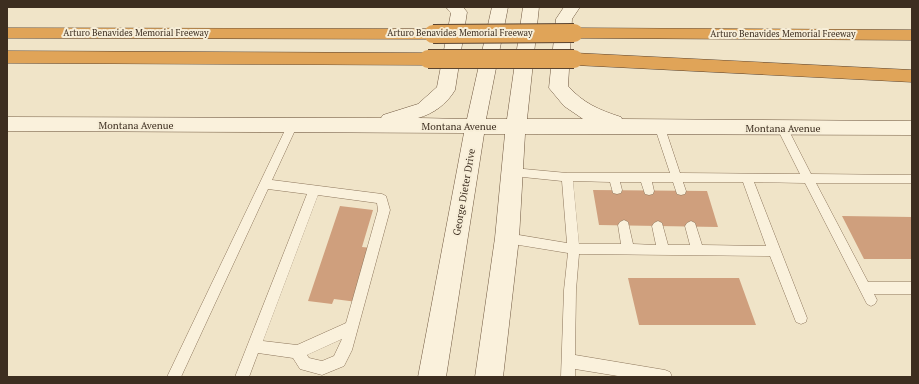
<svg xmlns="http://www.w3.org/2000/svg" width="919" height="384" font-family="'PT Serif',serif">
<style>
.building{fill:#cf9f7d}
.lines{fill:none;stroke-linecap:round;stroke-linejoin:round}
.lane-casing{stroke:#8d765c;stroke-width:1}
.secondary-casing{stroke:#6f573f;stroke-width:1}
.highway-casing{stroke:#5b4430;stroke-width:1}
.lane{fill:#faf1dc;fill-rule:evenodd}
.secondary{fill:#faf1dc;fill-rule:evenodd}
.highway{fill:#e0a458;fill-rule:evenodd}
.highway-bridge-casing{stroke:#5b4430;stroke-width:20;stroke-linecap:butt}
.highway-bridge{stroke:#e0a458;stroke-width:18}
.labels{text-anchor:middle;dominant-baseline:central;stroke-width:4;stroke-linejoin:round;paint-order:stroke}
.far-street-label{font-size:9px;fill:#3d2e20;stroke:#f7eed8}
.street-label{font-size:10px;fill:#3d2e20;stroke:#f7eed8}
</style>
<rect width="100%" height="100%" fill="#f0e4c8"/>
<path class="building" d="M593,190L707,191L718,227L599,225Z
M340,206L373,210L362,247L372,248L357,302L334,299L332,304L308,301Z
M842,216L912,217V259H864Z
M628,278H739L756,325H639Z"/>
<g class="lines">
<defs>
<path id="lane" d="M292,122L296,123L297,126L272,180L382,194L386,196L390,210L352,350L344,366L322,375L300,369L293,358L258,353L249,377H235L307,194L268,189L181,377H167L287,126L288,123ZM318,195L377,203L378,210L346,323L297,345L263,341ZM342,339L334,356L322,361L309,358L307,355Z
M660,124L664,125L680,173L800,174L777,128L778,125H786L811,174L912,175V183H816L868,282H912V294H874L877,300L875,304L871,306L867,304L805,183L754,182L807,318L806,322L801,324L796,322L770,256L579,254L576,290L575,355L665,370L670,372L672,377H624L575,369V377H561L564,290L568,253L507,243L503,242L501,238L503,234L507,233L567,243L562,181L513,176L509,175L508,172L509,169L513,168L567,173H670L655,128L656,125ZM573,181L610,182L613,193L617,194L621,193L622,190L620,182H641L645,194L649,195L653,194L654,191L652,182H673L677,194L681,195L685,194L686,191L683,182H743L766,246L702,245L695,223L691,221L687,223L685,226L690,245H668L662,223L658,221L654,223L652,226L656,245L633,244L628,222L624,220L620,222L618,225L621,244H579Z"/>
<path id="secondary" d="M446,7H463L467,12L455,90C447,104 433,114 418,118L467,119L492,7H508L486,119H507L523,7H539L527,119H583L564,106L549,88L556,19L564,7H580L572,19L568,86C583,103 599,110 621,117L622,119L912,121V135L525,134L519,238L503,377H475L495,238L505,134H484L446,377H418L464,133L7,131V117L381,118L383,115L418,104L437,87L451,13Z"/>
<path id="highway" d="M7,28L433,29L439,30L442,34L439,38L433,39L7,38Z
M574,28L912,30V40L574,38L568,37L565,33L568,29Z
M7,51L428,53L434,55L437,59L434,63L428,65L7,63Z
M574,53L912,70V82L574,65L568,63L565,59L568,55Z"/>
</defs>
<use href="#lane" class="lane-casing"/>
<use href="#secondary" class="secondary-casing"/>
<use href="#highway" class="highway-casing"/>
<use href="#lane" class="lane"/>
<use href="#secondary" class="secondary"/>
<use href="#highway" class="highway"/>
<defs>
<path id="highway-bridge" d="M433,34L574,33
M428,59H574"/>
</defs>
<use href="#highway-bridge" class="highway-bridge-casing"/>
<use href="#highway-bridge" class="highway-bridge"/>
</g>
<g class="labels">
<g class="far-street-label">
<text x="136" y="33">Arturo Benavides Memorial Freeway</text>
<text x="460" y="33">Arturo Benavides Memorial Freeway</text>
<text x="783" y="34">Arturo Benavides Memorial Freeway</text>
</g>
<g class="street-label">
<text x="136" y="125">Montana Avenue</text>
<text x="459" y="126">Montana Avenue</text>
<text x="783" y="128">Montana Avenue</text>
<text transform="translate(464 192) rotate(-80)">George Dieter Drive</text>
</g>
</g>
<rect width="919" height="384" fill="none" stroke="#3d2e20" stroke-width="16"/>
</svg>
